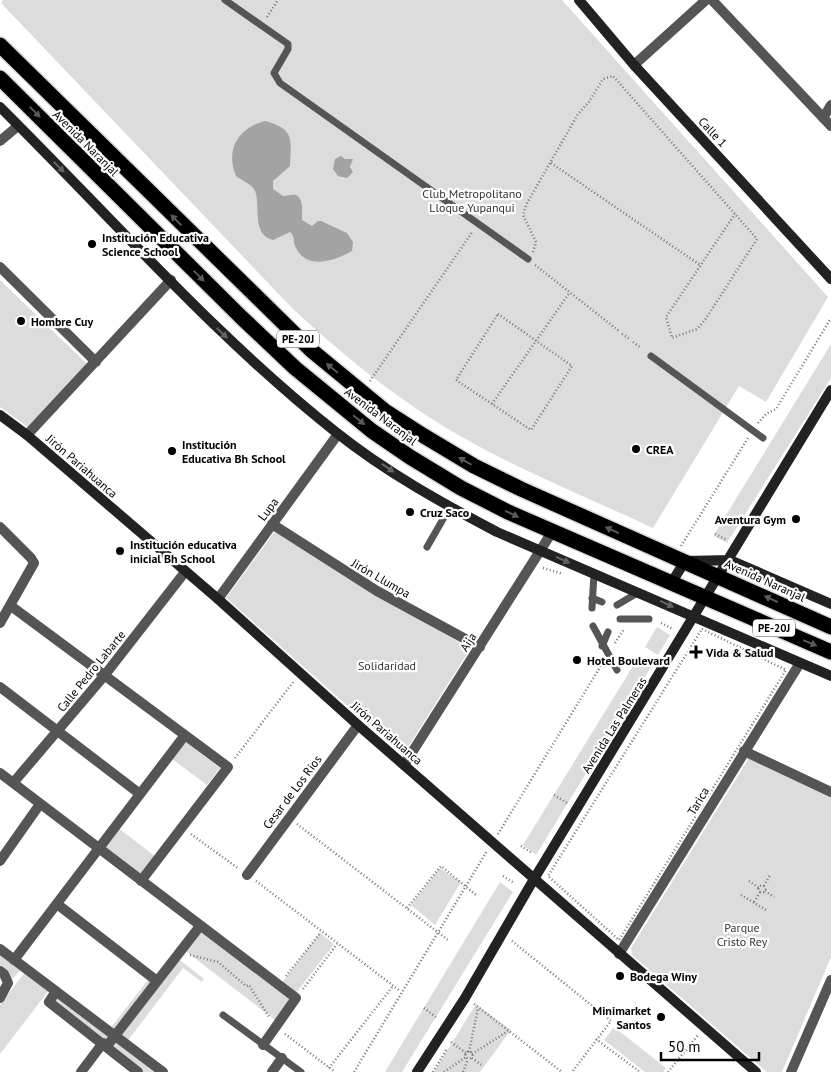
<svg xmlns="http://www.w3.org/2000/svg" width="831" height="1072" font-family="'PT Sans',sans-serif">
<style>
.green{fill:#dcdcdc}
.water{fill:#a3a3a3}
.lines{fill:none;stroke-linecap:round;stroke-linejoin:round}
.highway-casing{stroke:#dbdbdb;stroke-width:18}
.path{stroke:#777;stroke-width:2.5;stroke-dasharray:1 2.5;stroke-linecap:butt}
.lane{stroke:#555;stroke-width:7}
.street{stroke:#555;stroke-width:10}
.secondary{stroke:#222;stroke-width:10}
.highway{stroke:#000;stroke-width:15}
.oneway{fill:#595959}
.oneway2{fill:#646464}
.poi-dot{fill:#000;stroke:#fff;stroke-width:2}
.labels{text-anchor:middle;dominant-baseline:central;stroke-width:4.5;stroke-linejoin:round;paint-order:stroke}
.shield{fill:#fff;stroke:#4c4c4c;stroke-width:1}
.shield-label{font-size:11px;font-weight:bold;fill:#000}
.street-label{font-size:12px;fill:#000;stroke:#fff}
.park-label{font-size:12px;fill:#333;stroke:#fff}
.poi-label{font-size:12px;font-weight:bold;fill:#000;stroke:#fff;text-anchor:start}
</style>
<rect width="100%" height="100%" fill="#fff"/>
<path class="green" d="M3,0H562L828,297L766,402L739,386L653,528C585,496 513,468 448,429C392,395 340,353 292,308L1,3Z
M0,280L87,364L28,427L0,407Z
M831,344V378L727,543L714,536L715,533Z
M275,531L470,649L403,755L226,598Z
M657,627L670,635L658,655L645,647Z
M638,658L651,667L536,855L523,845Z
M186,742L220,768L207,785L172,759Z
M749,758L831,795V957L782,1072H767L632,955L631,948Z
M117,827L156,857L141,876L103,846Z
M440,868L461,882L435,925L411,905Z
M500,882L513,892L402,1072H385Z
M195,926L277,989L320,933L334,944L275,1020L179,946Z
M0,949L24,967L8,983L0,971Z
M176,957L204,979L202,982L183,968L126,1043L163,1072H139L49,1002L56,991L109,1030L151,976L156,981Z
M25,972L49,990L0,1054V1005Z
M476,1004L511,1030L480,1072H434Z
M614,1027L666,1068L663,1072H645L604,1040Z"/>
<path class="water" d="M265,121C295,129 291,139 290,166L273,181V189L283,196C287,196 293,194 296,195C304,199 302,213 302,220L312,226L318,221H321L347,233L353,242L352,251C334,261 306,271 295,246C293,241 295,236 290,232L273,240C251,235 261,205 255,191C251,183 242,181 236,176C225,150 238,128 265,121Z
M341,156L345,159H353L350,167L353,172L347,178L338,176L333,169L335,159Z"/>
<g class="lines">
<defs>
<path id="highway" d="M0,45L311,350L385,411L424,436L474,466L521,489L831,627
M0,78L241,317L295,368L372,431L410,457L461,488L508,512L831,652"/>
</defs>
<use href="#highway" class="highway-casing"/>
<path class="path" d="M267,17L278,0
M551,163L700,265
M533,252L536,242L523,215L526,205L578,114L589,102L603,79L613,76L757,239L705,320L697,329L672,338L666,317L735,214
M535,265L619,331
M498,314L572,366L531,430L456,380Z
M622,334L630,339
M633,342L641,348
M370,381L473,231
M492,404L570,292
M758,423L766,414L776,409L831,318
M715,534L727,540
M681,546L748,438
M543,568L563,574
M661,623L673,629
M702,629L786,670L619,940L548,876Z
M615,643L624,629
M235,758L294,681
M554,795L567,803
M297,824L448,940
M191,834L239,869
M498,834L602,664
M521,846L532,853
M503,876L514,883
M256,881L400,991
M749,881L759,888
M758.5 889a3.5 3.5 0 1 1 7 0a3.5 3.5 0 1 1-7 0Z
M764,886L770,875
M765,891L774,897
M741,895L766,910
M754,902L760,892
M407,908L441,866L476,895
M512,941L611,1021L572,1072
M190,955L218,962L246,986L249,985L269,1017
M286,976L321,932
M303,989L337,944
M474,1004L562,1072
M424,1008L436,1017
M285,1034L335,1072
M596,1039L640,1072
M451,1042L466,1053
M465.5 1055a3.5 3.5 0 1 1 7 0a3.5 3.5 0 1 1-7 0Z
M469,1052L478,1008
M472,1054L508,1031
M472,1058L483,1066
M329,1068L393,986
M354,1072L487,851
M433,1072L447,1049
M444,1072L466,1057
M463,1072L468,1059
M668,1072L698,1035"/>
<path class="lane" d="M225,0L288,44V49L274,73L280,83L528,259
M651,356L763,438
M427,547L450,507
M592,598L602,602
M617,605L639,592
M592,608L594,574
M620,619H649
M593,626L617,670
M602,646L608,632
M223,1015L301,1072"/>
<path class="street" d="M712,0L831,126
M634,65L706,0
M823,118L831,105
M0,141L18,126
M0,267L96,362
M27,435L171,280
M272,524L377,591L480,647
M0,527L31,558L34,563L0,623
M218,599L338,434
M11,606L228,767L141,881
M0,687L140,794
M744,751L831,792
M404,765L552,532
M0,773L296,998L263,1045
M13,783L104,676L185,572
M0,861L40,804
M247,875L358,725
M57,904L157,981
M0,949L163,1072
M619,954L800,663
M14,960L185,735
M0,971L4,974L8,983L0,998
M56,991L49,1002L138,1072
M107,1046L200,926
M81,1072L103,1043
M272,1072L282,1058
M791,1072L831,980"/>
<path class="secondary" d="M579,0L634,65L831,279
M0,107C111,217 214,336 337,433C386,472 442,503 497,532L831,676
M0,415L27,435L218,599L358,725L756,1072
M672,582L685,561L730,560L831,604
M417,1072L465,998L534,879L831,390"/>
<use href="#highway" class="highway"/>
</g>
<defs><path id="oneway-solid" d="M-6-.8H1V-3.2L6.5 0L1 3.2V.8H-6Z" transform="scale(1.25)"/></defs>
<g class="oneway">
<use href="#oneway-solid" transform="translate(35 112) rotate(45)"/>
<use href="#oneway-solid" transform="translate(176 220) rotate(-135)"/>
<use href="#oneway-solid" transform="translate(199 276) rotate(45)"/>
<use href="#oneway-solid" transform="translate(332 368) rotate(-141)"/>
<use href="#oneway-solid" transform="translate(359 420) rotate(39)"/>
<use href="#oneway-solid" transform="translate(465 461) rotate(-150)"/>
<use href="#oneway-solid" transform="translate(512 514) rotate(25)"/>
<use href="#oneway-solid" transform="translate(612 530) rotate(-156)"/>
<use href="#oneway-solid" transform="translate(771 599) rotate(-155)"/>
<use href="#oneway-solid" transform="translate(810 643) rotate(23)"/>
</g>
<g class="oneway2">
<use href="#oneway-solid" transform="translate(59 167) rotate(45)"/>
<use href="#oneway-solid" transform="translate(222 333) rotate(44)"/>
<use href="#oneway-solid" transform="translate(388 468) rotate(34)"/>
<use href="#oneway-solid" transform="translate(563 560) rotate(24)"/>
<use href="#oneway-solid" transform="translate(667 604) rotate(25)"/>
</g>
<g class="poi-dot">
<circle cx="92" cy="244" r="5"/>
<circle cx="21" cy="321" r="5"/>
<circle cx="636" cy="449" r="5"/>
<circle cx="172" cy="451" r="5"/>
<circle cx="410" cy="512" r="5"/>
<circle cx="796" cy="519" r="5"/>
<circle cx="120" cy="551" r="5"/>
<path d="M693.5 644.5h5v5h5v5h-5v5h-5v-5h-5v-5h5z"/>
<circle cx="577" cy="660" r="5"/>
<circle cx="620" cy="976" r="5"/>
<circle cx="661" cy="1017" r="5"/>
</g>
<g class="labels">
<g class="shield">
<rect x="277" y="330.5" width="42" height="17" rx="4"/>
<rect x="753" y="619.5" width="42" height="17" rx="4"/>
</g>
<g class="shield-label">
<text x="298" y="339">PE-20J</text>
<text x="774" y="628">PE-20J</text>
</g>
<g class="street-label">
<text transform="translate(713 132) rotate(47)">Calle 1</text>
<text transform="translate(86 143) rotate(45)">Avenida Naranjal</text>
<text transform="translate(381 416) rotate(37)">Avenida Naranjal</text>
<text transform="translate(82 466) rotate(41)">Jirón Pariahuanca</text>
<text transform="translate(268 509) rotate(-53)">Lupa</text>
<text transform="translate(381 578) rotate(30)">Jirón Llumpa</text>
<text transform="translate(765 580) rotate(24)">Avenida Naranjal</text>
<text transform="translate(468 642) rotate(-57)">Aija</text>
<text transform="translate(91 671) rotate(-51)">Calle Pedro Labarte</text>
<text transform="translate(614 725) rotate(-58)">Avenida Las Palmeras</text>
<text transform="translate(387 733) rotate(41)">Jirón Pariahuanca</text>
<text transform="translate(292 792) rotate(-53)">Cesar de Los Rios</text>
<text transform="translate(698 801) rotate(-59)">Tarica</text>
</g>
<g class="park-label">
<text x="472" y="193">Club Metropolitano<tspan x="472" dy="14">Lloque Yupanqui</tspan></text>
<text x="387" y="665">Solidaridad</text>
<text x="742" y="927">Parque<tspan x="742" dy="14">Cristo Rey</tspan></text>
</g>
<g class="poi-label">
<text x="102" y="237">Institución Educativa<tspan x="102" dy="14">Science School</tspan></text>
<text x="31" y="321">Hombre Cuy</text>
<text x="182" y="444">Institución<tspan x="182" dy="14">Educativa Bh School</tspan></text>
<text x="646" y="449">CREA</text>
<text x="420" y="512">Cruz Saco</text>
<text x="786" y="519" text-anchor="end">Aventura Gym</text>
<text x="130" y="544">Institución educativa<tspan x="130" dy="14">inicial Bh School</tspan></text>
<text x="706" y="652">Vida &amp; Salud</text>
<text x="587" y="660">Hotel Boulevard</text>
<text x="630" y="976">Bodega Winy</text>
<text x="651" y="1010" text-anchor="end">Minimarket<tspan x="651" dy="14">Santos</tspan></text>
</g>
</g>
<path d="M661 1052v8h98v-8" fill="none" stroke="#000000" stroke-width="2.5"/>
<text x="668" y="1052" font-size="15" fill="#000000" stroke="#ffffff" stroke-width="4" paint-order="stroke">50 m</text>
</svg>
